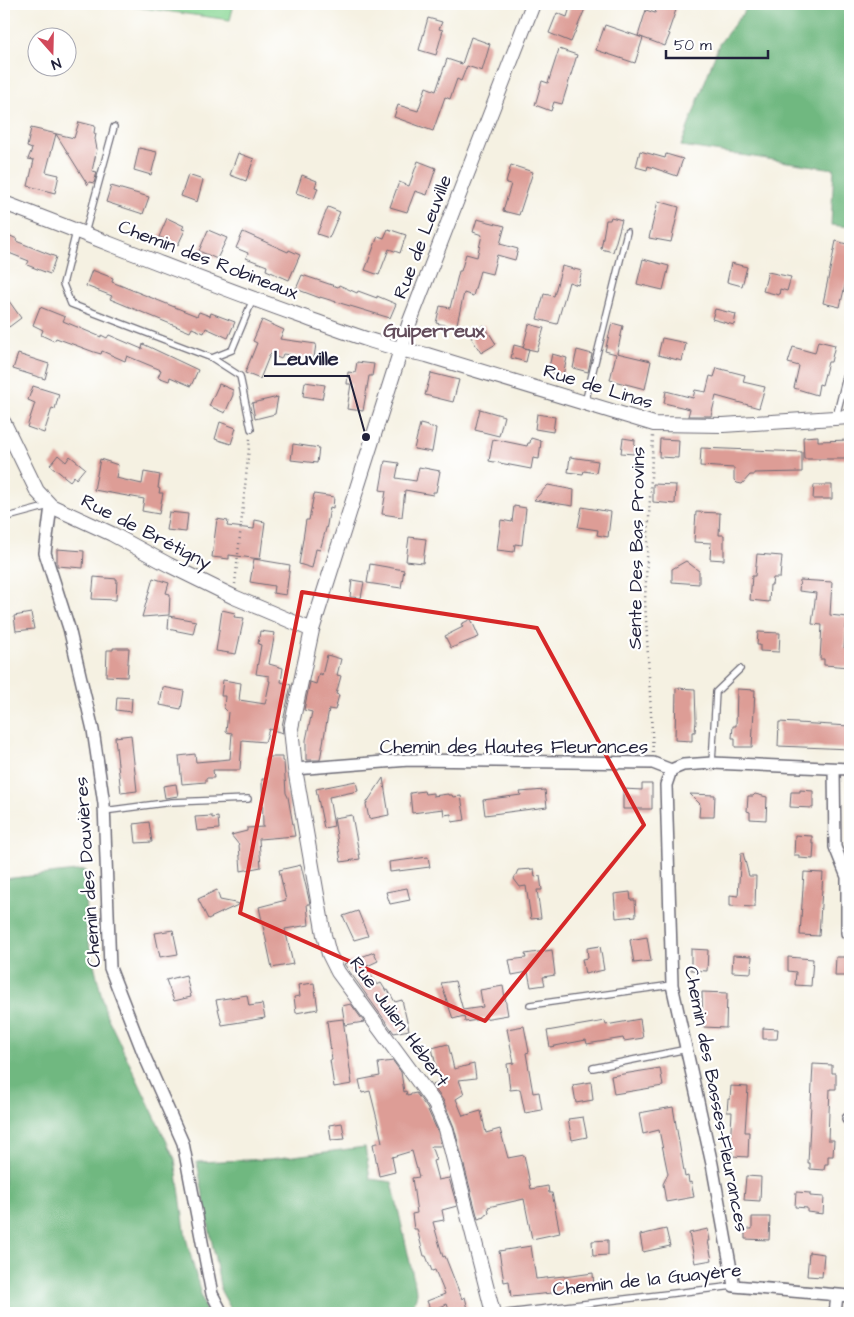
<svg xmlns="http://www.w3.org/2000/svg" width="854" height="1317" font-family="'Architects Daughter',sans-serif">
<style>
.green{fill:#8bd897;stroke:#567d69}
.forest{fill:#70b880;stroke:#496d5e}
.building{fill:#dd9d96}
.lines{fill:none;stroke-linecap:round;stroke-linejoin:round}
.service-casing{stroke:#6c6a75;stroke-width:8}
.minor-casing{stroke:#6c6a75;stroke-width:14}
.tertiary-casing{stroke:#6c6a75;stroke-width:16}
.path{stroke:#6c6a75;stroke-width:2.5;stroke-dasharray:1 4;stroke-linecap:butt}
.service{stroke:#fff;stroke-width:5.5}
.minor{stroke:#fff;stroke-width:11}
.tertiary{stroke:#fff;stroke-width:14}
.marked{fill:none;stroke:#d62828;stroke-width:4;stroke-linejoin:round}
.labels{text-anchor:middle;dominant-baseline:central;stroke-width:4.5;stroke-linejoin:round;paint-order:stroke}
.street-label{font-size:19px;fill:#22223b;stroke:#fff}
.neighbourhood-label{font-size:20px;font-weight:bold;fill:#634d5b;stroke:#fff}
.leader{fill:none;stroke:#22223b;stroke-width:2}
.callout-dot{fill:#22223b;stroke:#fff;stroke-width:2}
.callout-label{font-size:20px;text-anchor:middle;font-weight:bold;fill:#22223b;stroke:#fff;stroke-width:4.5;stroke-linejoin:round;paint-order:stroke}
</style>
<rect width="100%" height="100%" fill="#fff"/>
<filter id="ink" filterUnits="userSpaceOnUse"><feTurbulence type="fractalNoise" baseFrequency=".02" numOctaves="2"/><feDisplacementMap in="SourceGraphic" scale="10" xChannelSelector="R" yChannelSelector="G"/><feConvolveMatrix kernelMatrix="1 2 1 2 8 2 1 2 1" color-interpolation-filters="sRGB"/></filter>
<filter id="wash" filterUnits="userSpaceOnUse"><feTurbulence type="fractalNoise" baseFrequency=".0096" numOctaves="4" result="noise"/><feDisplacementMap in="SourceGraphic" scale="20" xChannelSelector="R" yChannelSelector="G"/><feGaussianBlur stdDeviation="1.12" result="paint"/><feColorMatrix in="noise" values="0 0 0 0 0 0 0 0 0 0 0 0 0 0 0 0 0 1.4 0 .05"/><feComposite in="paint" operator="in"/></filter>
<g filter="url(#wash)">
<rect width="100%" height="100%" fill="#f5f1e2"/>
<path class="green" d="M115,4H234L230,20Z"/>
<path class="forest" d="M750,4H850V227L831,225L834,169L681,146L719,44Z
M85,870L86,931L106,1014L175,1159L186,1238L206,1313H4V879Z
M365,1147L370,1179L392,1182L417,1294L411,1313H233L221,1291L197,1162L270,1159Z"/>
<g id="blocks">
<path class="building" d="M571,4H587L571,42L549,33L557,13L567,17Z
M658,4H678L668,33L670,34L665,46L638,36L646,10L655,13Z
M428,18L442,22L439,29L443,30L436,55L419,50Z
M605,25L643,38L635,63L596,50Z
M471,37L490,44L482,71L467,66L461,81L457,79L450,99L445,97L433,131L394,117L398,105L418,111L426,87L436,91L447,59L462,64Z
M559,49L577,55L562,104L554,102L551,111L535,105L542,81L548,83Z
M79,122L95,126L94,133L96,134L95,139L97,149L92,171L97,172L94,183L89,182L88,185L56,134L46,172L59,175L55,193L28,186L34,160L28,159L32,149L27,147L31,128L74,138Z
M139,148L157,152L151,175L134,170Z
M640,151L665,158L666,154L683,159L677,176L648,166L647,170L636,167Z
M238,153L254,159L246,181L230,175Z
M418,161L436,168L427,195L415,191L407,212L390,207L399,182L409,186Z
M511,165L533,172L519,215L503,211L511,184L506,183Z
M188,175L203,180L197,202L181,196Z
M302,175L317,181L315,187L318,188L314,199L296,193Z
M111,186L149,197L143,214L106,202Z
M658,201L679,207L671,242L649,238Z
M328,207L340,212L329,238L317,234Z
M611,217L622,220L613,252L601,249L606,220H610Z
M167,218L184,226L182,229L185,230L178,245L159,237Z
M477,219L505,226L500,244L518,249L515,260L497,255L492,274L480,271L473,296L464,293L456,328L436,323L440,306L450,308L459,271H461L466,254L477,257L482,235L473,232Z
M388,229L406,235L400,253L389,249L379,275L365,270L378,236L384,238Z
M208,230L227,238L217,259L199,251Z
M243,232L288,252L289,250L300,255L289,280L266,270L267,266L246,258L248,253L236,248Z
M4,233L17,239L16,241L56,257L50,274L27,265L29,261L4,251Z
M836,241L850,245V264L840,307L823,303Z
M643,259L669,266L663,290L637,284Z
M731,263L747,267L742,286L727,282Z
M562,266L582,271L578,285L569,282L557,324L537,319L544,294L554,296Z
M92,270L113,278L112,282L197,316L199,312L210,316L211,313L235,322L228,338L206,328L204,333L192,328L190,332L110,299L112,296L86,286Z
M768,272L791,277L787,291L780,289L779,295L763,291Z
M302,275L338,287L339,285L357,293L358,291L377,298V296L396,304L390,318L320,297V298L296,289Z
M4,294L21,318L9,327L4,320Z
M40,307L65,317L63,321L101,337V335L107,338L109,335L142,349L143,344L198,370L191,386L170,377L169,381L158,377L161,370L127,356L125,361L102,351L101,354L94,352L56,338L54,341L41,335L43,330L33,325Z
M715,309L736,314L734,325L712,319Z
M262,320L284,330L280,339L316,344L314,358L283,354L281,359L270,354L260,379L245,373L257,343L253,341Z
M612,323L623,326L617,353L651,361L645,389L610,380L616,354L605,351Z
M529,324L544,328L537,351L523,348Z
M484,325L496,344L481,353L469,334Z
M662,338L686,343L682,361L658,355Z
M818,341L835,345L831,362H828L822,385L819,384L817,395L794,388L799,366L788,363L793,347L815,353Z
M514,345L529,349L526,362L511,358Z
M577,350L592,354L588,372L573,368Z
M18,354L49,364L45,379L13,369Z
M552,354L567,358L563,375L548,371Z
M357,362L374,364L372,376H369L363,411L347,409L351,384H347L348,372L355,373Z
M717,368L745,375L743,382L765,387L759,408L716,396L711,416H688L690,409L664,403L666,391L693,398L695,390L706,392L710,376L714,377Z
M431,373L459,380L453,402L425,395Z
M305,382L325,385L322,399L303,396Z
M219,384L233,390V395L225,413L209,406Z
M33,386L59,394L55,409L52,408L44,433L27,427L35,403L28,400Z
M278,397L275,414L255,419L252,403Z
M480,409L504,416L499,436L475,430Z
M537,414L555,417L553,432L535,429Z
M220,422L236,428L231,444L215,439Z
M420,424L436,428L432,452L414,449Z
M818,436V441L850,440V459H804L803,437Z
M531,438L541,441L539,459L533,458L531,469L489,461L493,439L527,446L528,443H530Z
M623,438L635,440L634,454L621,453Z
M660,439L679,440L678,458L659,457Z
M293,444L319,448L317,463L291,460Z
M701,448L802,452V472L754,473V475H750L742,484L737,483L734,480V468L700,466Z
M58,455L66,462L70,456L85,468L76,479L74,476L70,481L50,465Z
M570,457L598,461L596,473L584,471L583,474L568,472Z
M100,459L118,465L116,478L142,484L144,472L160,475L158,488L160,489L159,493H163L159,514L142,511L144,499L94,490Z
M385,461L399,463L396,478L416,481L419,467L440,471L436,492H433V495L405,490L402,517L382,514L386,491L380,490Z
M653,484L676,485L675,504L653,502Z
M548,485L574,490L573,506L534,500Z
M814,485H832V499H813Z
M314,494L334,497L333,508L330,507L327,525L320,550L316,549L312,568L299,564L306,520H309Z
M514,506L526,508L522,545L515,544L514,552L497,550L501,520L512,522Z
M582,507L611,512L608,537L597,535L598,530L578,527Z
M169,512L188,514L186,532L166,530Z
M696,512L720,513L719,535H724V560L710,559L711,543L694,542Z
M217,519L228,521L227,526L254,529L255,520L265,522L260,559L229,555V559L212,557Z
M409,537L426,539L423,563L406,561Z
M57,549L84,551L83,568L57,566Z
M757,554L782,556L780,578H773L772,585H770L769,602L750,600L752,576H755Z
M254,559L290,565L286,595L273,593L274,586L250,582Z
M686,561L699,571V584L672,582V569Z
M370,564L404,570L401,588L367,583Z
M94,577L117,579L116,600L92,599Z
M153,578L169,583L166,593L170,594L169,615L142,617Z
M352,580L364,582L361,598L350,597Z
M800,580L832,582L830,615L847,617L844,648L850,649V667L824,665V659H820L822,625L812,624L816,593L799,591Z
M222,610L235,613L234,617L244,618L236,654L216,651Z
M31,613L34,629L16,631L14,616Z
M169,616L196,621L193,634L168,629Z
M471,619L479,637L451,648L445,636L463,627L461,624Z
M260,631L275,633L269,664L283,668L281,682L291,685L282,726L283,733L269,729L265,742L242,740L240,770H213L214,778H206V782L182,784L179,756L195,754L196,762L230,759L232,733L226,732L228,712L224,708L225,696H221L223,680L241,683L239,700L265,704L270,681H269V676L256,674L261,645L258,644Z
M758,632L780,633L779,652L760,651V645H757Z
M113,648H129L127,677L106,676L107,650H113Z
M327,655L341,659L337,675L341,676L336,694L339,695L335,710L329,709L320,760H306V740L312,712L304,710L310,682L316,684L319,673L322,675Z
M163,687L184,691L181,709L160,705Z
M676,688L695,689L696,721L695,732H692V741L675,740Z
M737,689L755,690L752,747H735V738H732L733,726H736Z
M117,697L132,698L131,712L116,710Z
M779,722L850,726V749L778,746Z
M131,735L137,791L121,793L115,737Z
M267,757H282V761H284L286,793L288,797L295,836L259,839L261,867L241,871L239,845L231,835L247,831V828L263,827L262,779H266Z
M383,778L389,815L369,819L366,804Z
M356,781L358,791L329,797L334,826L324,828L316,789Z
M176,784L178,796L165,798L163,786Z
M642,784H652V809H623V789L642,790Z
M545,790L547,807L485,815L483,800L521,795L520,792Z
M800,790L813,791V808L790,807L791,792H800Z
M424,791L425,794L433,793V796L448,794V795H452L453,797L461,796L465,820L452,822L451,814L444,815L443,809L412,813L410,793Z
M690,794L715,795L714,817H699L700,804Z
M755,794L767,797L766,820L750,819V812L747,811L748,796H753Z
M352,815L360,859L341,862L334,818Z
M212,816V818L218,817L219,829L197,831L195,817Z
M149,822L152,842L136,843L134,824Z
M795,835L812,836V844H814L813,859L799,858V855H794Z
M741,853H743L749,876H756L755,907L730,906V895L738,896Z
M428,857L430,867L390,872L389,862Z
M301,865L310,904H307L309,925L285,929L293,964L272,968L259,907L286,900L279,870Z
M534,869L535,877L540,876L542,890H537L541,918L531,919L526,886L520,887L514,879L518,870Z
M804,872L823,873L819,936L800,935Z
M407,888L410,900L390,904L386,892Z
M217,890L220,900L240,904L208,919L198,899Z
M630,892L631,900H635L636,916L616,918L614,894Z
M358,911L368,936L354,940L343,916Z
M173,930L178,954L160,957L155,933Z
M647,937L651,961L634,963L630,940Z
M600,946L604,970L585,974L582,959L588,958L587,948Z
M691,949L708,950L707,971L691,970Z
M552,950L555,975L543,977L545,985L531,987L528,972L512,975L509,960L526,958L525,954Z
M374,952L378,961L365,967L377,985L381,983L386,991L388,990L395,1002L402,1000L409,1030L394,1033L344,964Z
M733,955L752,956L751,973L732,972Z
M788,957L813,959L811,986L795,985L796,972L788,971Z
M836,957H850V976H835Z
M186,975L191,997L174,1001L166,980Z
M455,981L463,1010L483,1007L480,990L503,986L508,1015L465,1022L464,1016L453,1019L441,983Z
M314,983L318,1009L296,1013L294,997L300,996L298,985Z
M702,992L727,993L726,1028L703,1027Z
M247,995L249,1006L262,1004L265,1018L222,1025L216,1000Z
M351,1004L364,1022L345,1025L342,1006Z
M343,1019L352,1084L334,1087L330,1060H332L327,1021Z
M640,1019L643,1038L624,1041L623,1038L587,1044L586,1040L550,1047L547,1031L605,1021L606,1025Z
M524,1026L529,1052L526,1053L533,1093L539,1092L542,1110L525,1113L520,1089L510,1090L507,1064L514,1063L507,1029Z
M763,1028L778,1029L777,1039H763Z
M448,1044L454,1069L474,1064L476,1078L459,1080L464,1094L456,1099L463,1116L481,1111L486,1133L500,1129L508,1158L524,1155L531,1189L548,1186L549,1193H552L560,1233L532,1239L524,1199L488,1207L489,1213L485,1214V1217L478,1219L454,1127L443,1100L432,1085L440,1083L432,1048Z
M393,1061L401,1072L404,1092L406,1091L407,1095L416,1093L427,1108L438,1132L441,1146H431L436,1160L433,1161L438,1180L449,1178L457,1206L442,1210L444,1220L433,1222L443,1257L445,1256L462,1299L465,1297L469,1313H450L447,1304L431,1311L427,1301L445,1294L435,1270L432,1271L426,1256H424L417,1229H414L412,1214L417,1213L412,1178L419,1177L412,1151L392,1157L395,1172L379,1176L373,1144L382,1142L377,1119L370,1091L362,1093L359,1080L380,1076L378,1063Z
M813,1064L832,1065V1073H836V1089H830L829,1112L828,1140H834L833,1156H828V1164H825L824,1170L810,1169V1163H808Z
M660,1068L663,1086L614,1094L611,1076Z
M591,1082L593,1100L576,1103L573,1085Z
M731,1086L748,1087L745,1132H749L748,1157L732,1156V1148L730,1147L732,1112H727L728,1099H730Z
M673,1107L685,1177L688,1176L689,1183L691,1182L694,1197L666,1202L663,1184L668,1174L659,1130L643,1134L639,1113Z
M583,1117L587,1137L572,1140L568,1119Z
M342,1123L345,1139L331,1140L329,1125Z
M746,1176L761,1177L760,1201L744,1200Z
M796,1192L810,1193V1196L824,1197L823,1214L807,1212V1208L795,1207Z
M752,1217H770L769,1240L745,1239V1229H752Z
M666,1229L670,1246L643,1252L640,1235Z
M708,1229L710,1241H708L712,1260L695,1263L689,1233Z
M608,1240V1255L593,1256L592,1241Z
M531,1246L536,1279L564,1276V1277L593,1273L594,1289L511,1297L509,1281L504,1282L499,1251Z
M809,1252L824,1254L822,1277L807,1276Z"/>
</g>
</g>
<g filter="url(#ink)">
<use href="#blocks" fill-opacity="0" stroke="#6c6a75" stroke-width="1"/>
<g class="lines">
<defs>
<path id="service" d="M76,232L63,284L71,304L212,358L232,350L253,299
M85,233L114,127
M212,358L240,376L251,429
M585,403L627,232
M836,417L850,361
M4,518L49,506
M712,763L716,692L740,669
M104,811L172,802L248,799
M530,1005L672,985
M593,1068L687,1049
M507,1313L734,1286"/>
<path id="minor" d="M51,506L45,553L69,628L93,730L104,804L110,968L144,1055L183,1143L212,1294L222,1313
M295,769L409,760L653,763L671,770L683,765L712,763L850,769
M834,769L835,847L847,877V933H850
M671,770L666,785L672,985L712,1164L734,1286L850,1296
M848,1119H850
M835,1313L837,1296"/>
<path id="tertiary" d="M4,203C102,240 199,280 298,315C340,330 383,347 427,355L654,424L723,425L850,417
M4,423L37,491L51,506L112,534L169,565L234,597L312,630
M493,1313L446,1129L435,1104L338,972L329,954L324,935L295,769L291,728L312,630L410,321L533,4"/>
</defs>
<use href="#service" class="service-casing"/>
<use href="#minor" class="minor-casing"/>
<use href="#tertiary" class="tertiary-casing"/>
<path class="path" d="M235,584L250,438
M653,752L645,600L653,436"/>
<use href="#service" class="service"/>
<use href="#minor" class="minor"/>
<use href="#tertiary" class="tertiary"/>
</g>
</g>
<path class="marked" d="M302,592L537,628L644,825L485,1021L240,913Z"/>
<g class="labels">
<g class="street-label">
<text transform="translate(423 237) rotate(-69)">Rue de Leuville</text>
<text transform="translate(208 260) rotate(21)">Chemin des Robineaux</text>
<text transform="translate(598 387) rotate(17)">Rue de Linas</text>
<text transform="translate(146 532) rotate(27)">Rue de Brétigny</text>
<text transform="translate(637 548) rotate(-89)">Sente Des Bas Provins</text>
<text x="514" y="747">Chemin des Hautes Fleurances</text>
<text transform="translate(88 872) rotate(-94)">Chemin des Douvières</text>
<text transform="translate(399 1022) rotate(54)">Rue Julien Hébert</text>
<text transform="translate(716 1099) rotate(79)">Chemin des Basses-Fleurances</text>
<text transform="translate(647 1280) rotate(-6)">Chemin de la Guayère</text>
</g>
<g class="neighbourhood-label">
<text x="434" y="331">Guiperreux</text>
</g>
</g>
<path class="leader" d="M366 437L349 376H264"/>
<circle class="callout-dot" cx="366" cy="437" r="5"/>
<g class="callout-label">
<text x="306" y="365">Leuville</text>
</g>
<rect width="854" height="1317" fill="none" stroke="#fff" stroke-width="20"/>
<g transform="translate(52 52) rotate(160)"><circle r="24" fill="#ffffff" stroke="#a7a7b1"/>
<path d="M0-4L9 19L0 12L-9 19Z" fill="#d1495b"/>
<text y="-8" font-size="14" font-weight="bold" text-anchor="middle" fill="#22223b">N</text>
</g>
<path d="M666 50v8h102v-8" fill="none" stroke="#22223b" stroke-width="2.5"/>
<text x="674" y="50" font-size="15" fill="#22223b" stroke="#ffffff" stroke-width="4" paint-order="stroke">50 m</text>
</svg>
